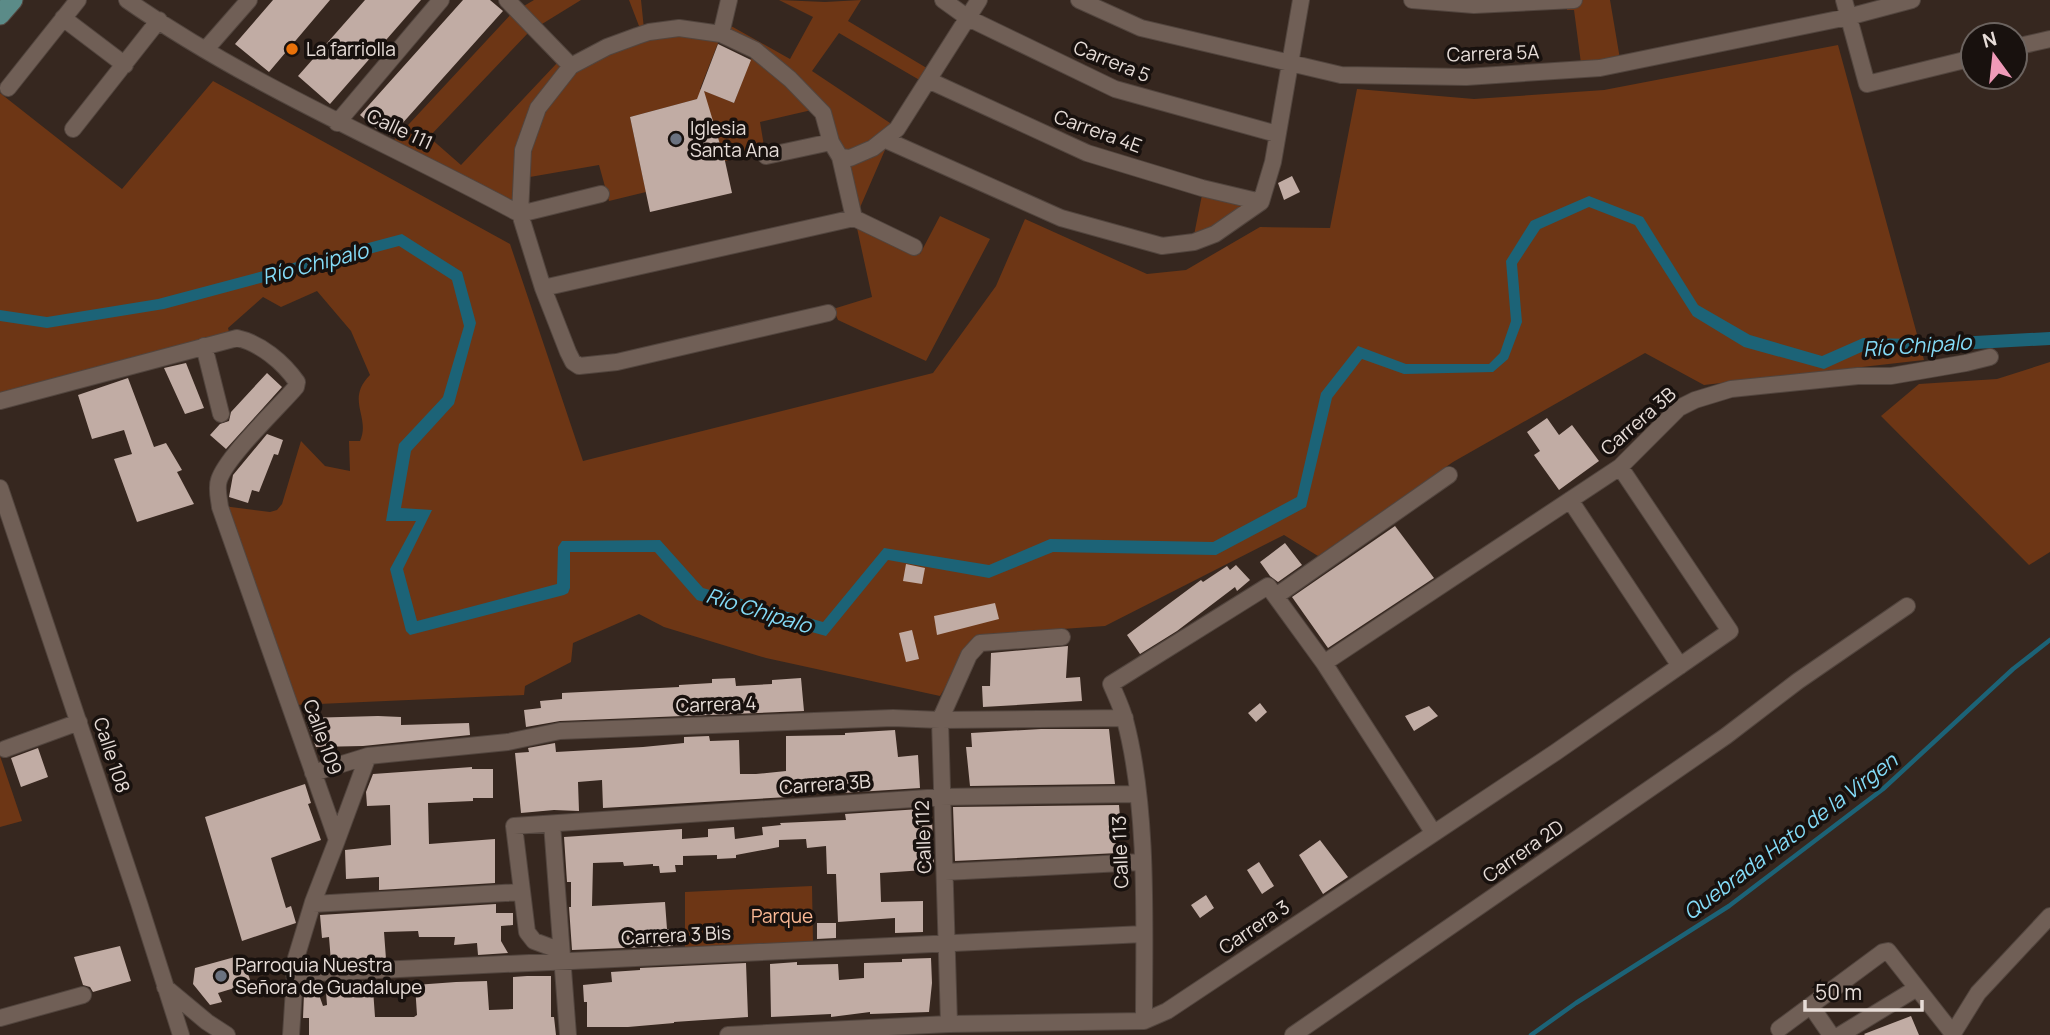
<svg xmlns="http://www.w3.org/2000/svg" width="2050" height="1035" font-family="Manrope,sans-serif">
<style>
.green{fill:#6d3615;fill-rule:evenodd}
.water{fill:#1c6377}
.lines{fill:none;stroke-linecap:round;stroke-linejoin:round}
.stream{stroke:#1c6377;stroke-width:4.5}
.building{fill:#c1aca4}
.minor-casing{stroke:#52453e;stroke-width:18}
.major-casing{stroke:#52453e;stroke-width:21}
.minor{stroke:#705f56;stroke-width:16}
.major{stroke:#5b8b88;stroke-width:19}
.food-dot{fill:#e8710a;stroke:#18110e;stroke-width:2.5}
.worship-dot{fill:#6b7280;stroke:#18110e;stroke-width:2.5}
.labels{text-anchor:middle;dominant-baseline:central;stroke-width:7;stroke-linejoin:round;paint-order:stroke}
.poi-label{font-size:19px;fill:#e7ddd8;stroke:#18110e;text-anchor:start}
.street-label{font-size:19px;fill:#e7ddd8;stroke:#18110e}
.park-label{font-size:19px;fill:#fcb995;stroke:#18110e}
.water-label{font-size:21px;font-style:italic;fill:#84dbf7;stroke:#18110e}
</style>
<rect width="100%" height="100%" fill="#36271f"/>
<path class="green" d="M534,0H581L529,32L429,137L461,165L557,63L567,74L644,39L629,0H641L645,39L677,35L720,38L724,22L790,59L813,17L779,0L825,2L861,0L848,21L935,73L928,85L839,33L812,71L899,129L888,143L855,219L920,254L940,216L990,239L926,361L838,320L833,309L872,297L855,219L816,109L760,122L765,152L725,161L705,97L630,117L646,192L609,201L599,165L524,178L521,221L383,152L512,13ZM720,38L753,53L734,103L700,89Z
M1566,0H1610L1621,65L1582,71L1574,10H1567Z
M1838,45L1924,360L1704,385L1645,353L1453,462L1318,556L1284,535L1105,626L977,635L940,696L766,658L664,627L639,614L573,643L571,662L525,686L524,695L296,705L223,506L270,512L277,510L282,504L301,441L325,466L350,471L349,441H360C371,417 345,400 370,375L351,331L317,291L281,307L263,297L228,328L231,339L0,401V93L122,189L213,81L510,244L583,461L933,373L996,286L1025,219L1147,274L1186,270L1260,227L1330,228L1357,89L1474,99L1604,90Z
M1203,190L1251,204L1192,245Z
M2050,362V552L2029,565L1881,416L1919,384L1997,379Z
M0,756L22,821L0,827Z
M812,886L813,944L685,948V892Z"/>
<path class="water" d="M1589,196L1643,217L1698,305L1750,335L1822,356L1863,338L1920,339L2050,332V345L1921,352L1866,350L1824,369L1744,347L1693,316L1635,225L1589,207L1540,229L1517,264L1522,322L1508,359L1493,372L1404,374L1362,359L1332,398L1306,507L1216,555L1053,552L989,578L888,560L826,636L697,600L655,552H570V588L568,593L564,595L410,635L406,631L390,569L416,521H386L399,444L443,397L464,326L452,280L399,246L164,309L47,328L0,321V310L47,317L158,299L402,234L462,272L476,323L454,404L411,451L401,508L432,510L403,569L417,621L557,584L558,547L562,541L660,540L703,588L823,622L884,548L989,565L1050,539L1213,542L1297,497L1321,393L1358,346L1406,364H1489L1500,353L1511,321L1506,261L1531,221Z"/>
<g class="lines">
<path class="stream" d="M1531,1035L1576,1003L1729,906L1883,789L2013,669L2050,640"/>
</g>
<path class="building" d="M273,0H330L269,72L235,44Z
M365,0H421L330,104L298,76Z
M463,0H490L503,11L391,136L375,128L360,115Z
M718,44L751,60L734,103L704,91L725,161L732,193L650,212L630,117L697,99Z
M1292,176L1300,192L1284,200L1278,183Z
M186,363L204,408L185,414L164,368Z
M267,373L282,387L226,449L210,435L220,424L229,421L231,412Z
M128,378L154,447L166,443L182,470L177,472L194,504L137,522L114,459L132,454L124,430L92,439L78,395Z
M1547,418L1559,435L1572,425L1599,461L1559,490L1534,455L1540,451L1527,432Z
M267,434L283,440L278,455L274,454L259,492L252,490L248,503L229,497L233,475Z
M1395,526L1434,578L1328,648L1292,597Z
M1285,543L1302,565L1278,582L1270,576L1260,562Z
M906,564L925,568L922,584L903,581Z
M1236,565L1250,580L1237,591L1235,587L1177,631L1140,654L1127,635L1201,580L1203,582L1227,566L1230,570Z
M995,603L999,619L937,635L934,616Z
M912,630L919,659L906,662L899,633Z
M1068,646L1066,678L1080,677L1082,701L983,707L982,686H990L991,653Z
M735,678L736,686L772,684V680L801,678L804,711L560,721L526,727L524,710L541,708L540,701L562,699V693L679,687V685L712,683V679Z
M1260,703L1267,712L1256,722L1248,713Z
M1429,706L1438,716L1414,731L1405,716Z
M378,716L401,717V725L469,723L470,735L363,746L316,747L305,718Z
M1041,729H1109L1115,784L970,786L966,747H972L971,733Z
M895,730L898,757L918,755L920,788L842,793V791L815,792V786L787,787L788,797L603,808L602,780L578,782L579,811L554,810L521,813L515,753L529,752L528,748L555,743L556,752L643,747L684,743V737L709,736L710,741L739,740L740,774H756L786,771V736L845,735V733Z
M38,748L48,777L21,787L11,758Z
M472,767V769H493V798H473V801L428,803L429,844L495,839V883L379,890V877L346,879L345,850L391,845L390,805L367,806L366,792L373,774Z
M305,784L311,803L308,804L321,840L271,858L286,908L291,906L296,923L242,941L205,817Z
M1119,805L1121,829L1115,830L1118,853L955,861L953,807Z
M920,809L921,821H932L934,864H924L925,870L880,873L881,902L923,901V932L895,933V918L838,922L836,874H827L826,846L807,848L806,839L779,840V847L736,855V858L717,859V855L683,856V865H675L676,872L660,873L659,866H653V864L624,866L623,862L593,863L592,906L665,902L667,929H673V946L572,950L569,907H571V882H567L564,837L682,829V839L708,837V829L734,827L735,839L763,835L762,827L781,825L780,823L846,820L845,814Z
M1320,840L1348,877L1323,894L1299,855Z
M1259,862L1274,886L1262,894L1247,870Z
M1206,895L1214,908L1200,918L1191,905Z
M496,904V913H513V925L501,926V941L508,953L478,955L477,943L454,945L455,937H419L418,931L384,932L386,959L331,962L329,937L322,938L320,915Z
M817,923H836V938L817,939Z
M120,946L131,981L93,992L90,987L83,985L74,957Z
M242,955L251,983L218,993L222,1002L210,1005L193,984L195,968Z
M931,958L932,983L929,1012L870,1014V1012L831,1017V1014L771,1017L770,964L797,962V965L838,964L839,980L864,978V963L902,962V959Z
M746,963L748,1017L674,1022V1023L628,1027H587V1002H584L583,985L612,982L611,972L640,970V968Z
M527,976H551V1017H554L556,1035H309V1018H303L304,993L318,992L323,1006L327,1005L326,992L359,990L358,981H370L371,989H373L375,1017H414L417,1015L415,985L456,982L487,981L489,1010L513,1009V977Z
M1911,1016L1919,1035H1865L1864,1034Z"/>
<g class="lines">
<defs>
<path id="minor" d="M127,0C250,86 389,143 520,214
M507,0L571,66
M943,0L968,18L1115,89L1277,134
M1079,0L1141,28L1341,75L1466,77L1600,68L1848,17L1912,0
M1412,0L1474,5L1574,0
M1844,0L1867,84L1973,58
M63,18L125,65
M721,34L729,0
M2015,47L2050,39
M206,49L249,0
M928,80L1087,153L1202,188L1261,202
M8,88L78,0
M337,123L441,0
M73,129L159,20
M886,140L1061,218L1162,246L1194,242L1215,234L1261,202L1273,162L1301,0
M766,156L831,142
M840,157L850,158L873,148L897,129L979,0
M520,214L601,194
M854,218L914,247
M543,288L854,218
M828,313L617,362L579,366L573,362L568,352L543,288L520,214L523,150L538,108L571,66L607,47L637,36L649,32L679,28L721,34L755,50L790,79L823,113L831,142L840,157L854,218
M204,346L221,414
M0,401L237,338C260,343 283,362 297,382L296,387C279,407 226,457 219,480C216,488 219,498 220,507L337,840L313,902L296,958L291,1035
M0,488L139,903L181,1035
M1570,500L1680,666
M1276,596L1449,475
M1324,663L1620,467L1679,408L1695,400L1731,389L1858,376H1891L1966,363L1990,357
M5,749L79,722
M313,773L368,756L508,742L560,731L893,718L940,720L1125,718
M552,824L568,1035
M337,840L368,756
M945,872L1142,862
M313,904L521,892
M561,951L534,941L527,932L514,826L942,797L1138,794
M294,974L1144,934
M165,987L207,1022L227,1035
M1811,1006L1831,1035
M0,1018L83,995
M1144,1021C1144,927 1149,810 1125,720C1122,708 1116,696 1111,684L1268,586L1324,663L1433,832
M949,1024L940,720L969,655L980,643L1062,637
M1779,1029L1883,952L1888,951L1954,1035
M728,1035L949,1024L1144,1021L1167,1011L1556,752L1730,631L1620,467
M1293,1035L1726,736L1798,681L1907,606
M1840,1035L1917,988
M1952,1035L1978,993L2050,916"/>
<path id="major" d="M0,15L13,0"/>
</defs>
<use href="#minor" class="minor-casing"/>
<use href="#major" class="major-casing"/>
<use href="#minor" class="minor"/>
<use href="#major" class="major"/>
</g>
<circle class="food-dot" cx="292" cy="49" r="7"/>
<g class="worship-dot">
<circle cx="676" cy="139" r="7"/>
<circle cx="221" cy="976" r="7"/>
</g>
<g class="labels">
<g class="poi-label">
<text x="306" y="49">La farriolla</text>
<text x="690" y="128">Iglesia<tspan x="690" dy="22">Santa Ana</tspan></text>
<text x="235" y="965">Parroquia Nuestra<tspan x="235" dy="22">Señora de Guadalupe</tspan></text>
</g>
<g class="street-label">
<text transform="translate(1493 53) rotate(-2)">Carrera 5A</text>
<text transform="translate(1112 61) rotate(22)">Carrera 5</text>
<text transform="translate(400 129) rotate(25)">Calle 111</text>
<text transform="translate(1098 131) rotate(20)">Carrera 4E</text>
<text transform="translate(1638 421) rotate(-41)">Carrera 3B</text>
<text transform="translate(716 704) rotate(-2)">Carrera 4</text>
<text transform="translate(323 737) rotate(70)">Calle 109</text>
<text transform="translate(112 755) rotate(72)">Calle 108</text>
<text transform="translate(825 784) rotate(-4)">Carrera 3B</text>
<text transform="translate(923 837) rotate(-92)">Calle 112</text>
<text transform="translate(1523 851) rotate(-35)">Carrera 2D</text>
<text transform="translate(1120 852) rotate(-92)">Calle 113</text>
<text transform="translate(1254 927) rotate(-34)">Carrera 3</text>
<text transform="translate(676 935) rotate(-3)">Carrera 3 Bis</text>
</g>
<g class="park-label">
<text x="782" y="916">Parque</text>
</g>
<g class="water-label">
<text transform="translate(315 263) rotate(-15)">Río Chipalo</text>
<text transform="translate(1917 345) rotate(-4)">Río Chipalo</text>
<text transform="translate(759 610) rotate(17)">Río Chipalo</text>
<text transform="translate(1790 836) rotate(-37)">Quebrada Hato de la Virgen</text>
</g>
</g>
<g transform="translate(1994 56) rotate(345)"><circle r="33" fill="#18110e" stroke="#6b635f" stroke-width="2"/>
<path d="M0-5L12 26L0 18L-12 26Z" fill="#ef9ab8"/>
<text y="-10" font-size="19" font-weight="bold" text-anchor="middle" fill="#e7ddd8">N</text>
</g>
<path d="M1805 1000v10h117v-10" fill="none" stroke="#e7ddd8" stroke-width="3.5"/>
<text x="1815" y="1000" font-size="21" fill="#e7ddd8" stroke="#18110e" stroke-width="5" paint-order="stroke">50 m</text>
</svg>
